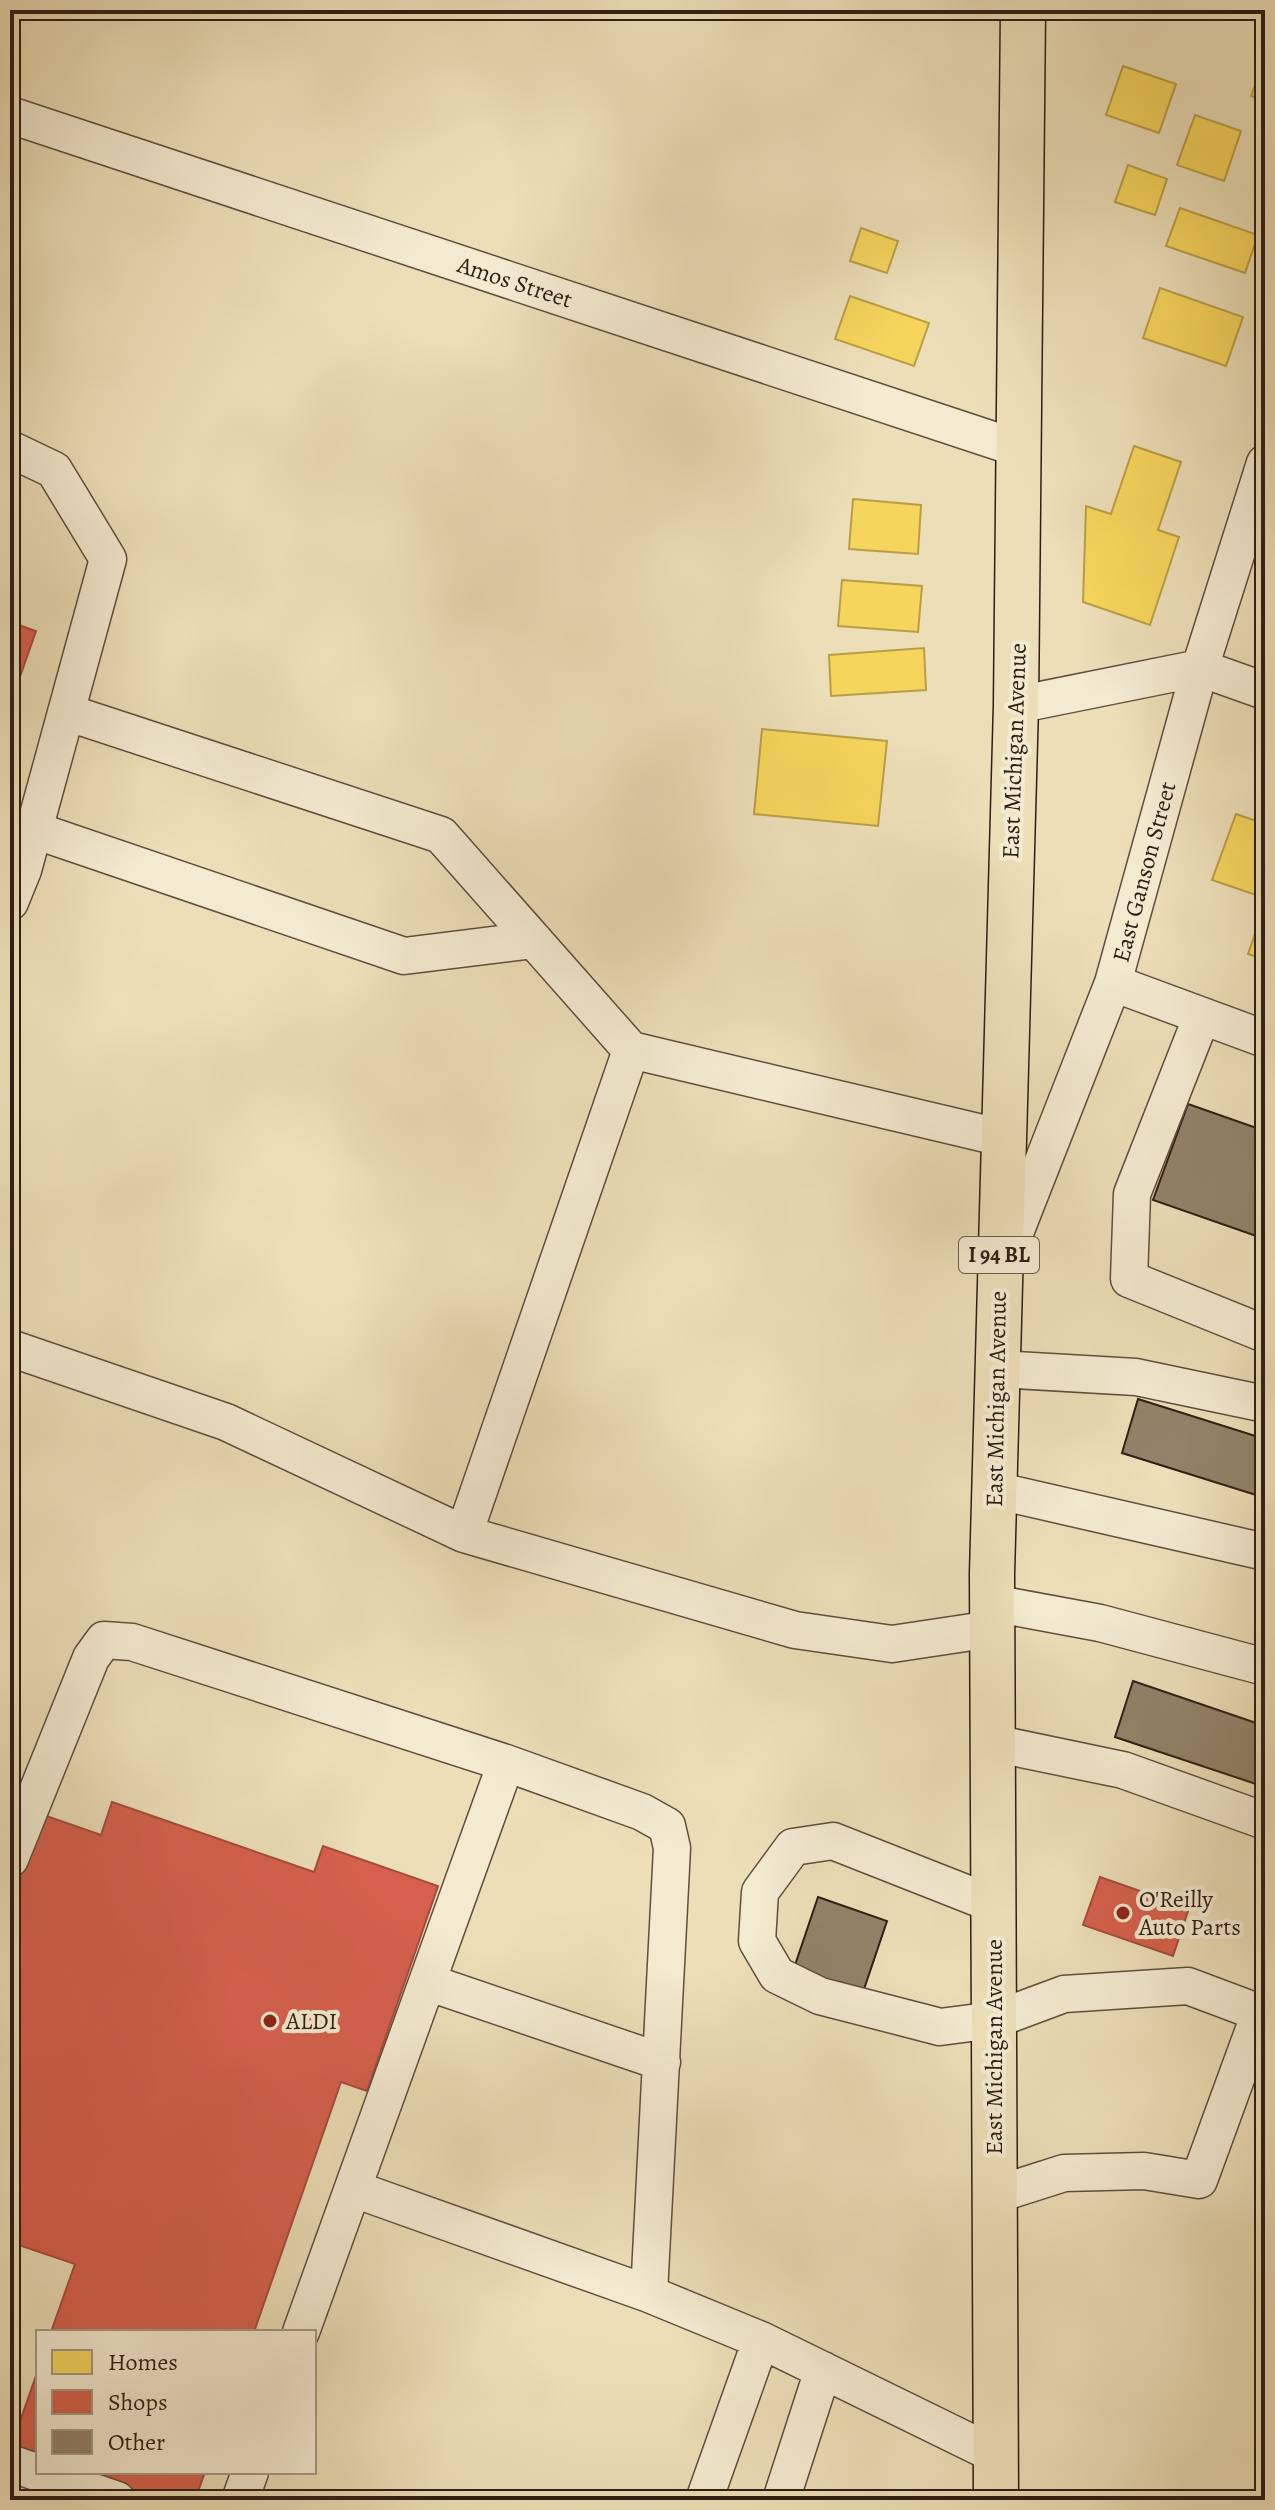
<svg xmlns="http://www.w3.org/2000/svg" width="1275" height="2510" font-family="Alegreya,serif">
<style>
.homes{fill:#f6d55c;stroke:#ba9e47;stroke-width:2}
.shops{fill:#d6604d;stroke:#a44c3c;stroke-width:2}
.building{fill:#918269;stroke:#2e1f15;stroke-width:2}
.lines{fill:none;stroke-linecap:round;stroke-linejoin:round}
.minor-casing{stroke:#5e4f3e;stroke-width:39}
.major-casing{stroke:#2e1f15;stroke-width:47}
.minor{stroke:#f3ead0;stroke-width:36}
.major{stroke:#ecdeb7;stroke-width:44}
.poi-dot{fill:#8f2418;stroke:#f3ead0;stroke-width:3}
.labels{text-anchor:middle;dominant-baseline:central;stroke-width:8;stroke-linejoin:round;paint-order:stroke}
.shield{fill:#f3ead0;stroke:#695c4d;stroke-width:2}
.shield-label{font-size:22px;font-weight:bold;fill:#2e1f15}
.street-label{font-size:24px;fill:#2e1f15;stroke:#f3ead0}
.poi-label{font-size:24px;fill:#2e1f15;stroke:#f3ead0;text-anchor:start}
</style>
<rect width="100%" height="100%" fill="#ecdeb7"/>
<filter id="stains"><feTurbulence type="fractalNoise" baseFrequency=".0025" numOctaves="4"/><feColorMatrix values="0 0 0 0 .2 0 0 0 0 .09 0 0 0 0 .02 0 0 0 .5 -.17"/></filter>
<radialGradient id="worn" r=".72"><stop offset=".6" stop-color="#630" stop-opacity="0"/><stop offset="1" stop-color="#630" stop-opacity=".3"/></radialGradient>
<path class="homes" d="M1263,65L1265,66V101L1251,96Z
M1123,66L1176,84L1159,133L1106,115Z
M1195,115L1241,131L1224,181L1177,165Z
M1128,165L1167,179L1155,215L1115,202Z
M1180,208L1258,235L1245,273L1166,246Z
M861,228L898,241L887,273L850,261Z
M1160,288L1243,317L1226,366L1143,338Z
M850,296L929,323L914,366L835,339Z
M1134,446L1181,462L1158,530L1179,537L1150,625L1083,602L1086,506L1111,514Z
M853,499L921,505L918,554L849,549Z
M842,580L922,586L918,632L838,626Z
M924,648L926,690L831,696L829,655Z
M762,729L887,741L878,826L754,814Z
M1236,814L1265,824V898L1212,880Z
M1265,905V960L1248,954Z"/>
<path class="shops" d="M10,622L36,631L10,705Z
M112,1802L314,1872L323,1846L438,1886L367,2091L341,2082L254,2332H51L75,2264L10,2242V1893L38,1813L101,1835Z
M1100,1877L1189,1908L1173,1956L1083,1925Z
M38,2370V2460L10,2450Z
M72,2472H205L195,2500H153Z"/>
<path class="building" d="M1188,1104L1265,1131V1239L1153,1200Z
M1138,1399L1265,1439V1464L1256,1495L1122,1453Z
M1133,1681L1265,1726V1787L1115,1737Z
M818,1897L887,1921L860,2001L791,1977Z
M1265,2201V2227L1257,2224Z"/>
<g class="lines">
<defs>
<path id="minor" d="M10,115L1020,449
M10,449L54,470L108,559L23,870L10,902
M1016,705L1200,668L1265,691
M66,712L441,835L631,1050
M34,830L404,956L534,940
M1113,983L1265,1039
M1202,1016L1132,1194L1129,1279L1265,1334
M1007,1253L1113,983L1200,668L1265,463
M10,1348L226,1422L464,1534
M997,1369L1136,1377L1265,1404
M994,1490L1265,1552
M992,1603L1100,1623L1265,1667
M992,1629L892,1644L795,1630L464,1534L631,1050L1003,1138
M993,1743L1123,1770L1265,1821
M10,1859L91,1658L104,1640L132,1642L506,1763L642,1812L667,1826L672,1848L649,2294
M993,1904L833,1841L793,1847L760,1892L757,1941L777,1975L820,1996L940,2027L994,2020L1064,1994L1188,1986L1260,2013L1199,2180L1144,2171L1064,2173L995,2195
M427,1982L662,2062
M354,2189L649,2294L761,2340L996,2455
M301,2332L506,1763
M10,2463L117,2500
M240,2500L250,2472
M704,2500L761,2340
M781,2500L823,2370"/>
<path id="major" d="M996,2500L992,1574L1016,705L1023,10"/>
</defs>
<use href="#minor" class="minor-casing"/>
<use href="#major" class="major-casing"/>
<use href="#minor" class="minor"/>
<use href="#major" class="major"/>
</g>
<g class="poi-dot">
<circle cx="1123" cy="1913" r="8"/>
<circle cx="270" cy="2021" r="8"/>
</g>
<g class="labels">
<rect class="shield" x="959" y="1237" width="80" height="36" rx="6"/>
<g class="shield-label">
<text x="999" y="1255">I 94 BL</text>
</g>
<g class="street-label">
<text transform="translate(515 282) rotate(18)">Amos Street</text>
<text transform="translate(1014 751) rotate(-88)">East Michigan Avenue</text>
<text transform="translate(1144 872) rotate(-75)">East Ganson Street</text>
<text transform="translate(996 1399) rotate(-89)">East Michigan Avenue</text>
<text transform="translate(994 2047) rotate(-90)">East Michigan Avenue</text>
</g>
<g class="poi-label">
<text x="1139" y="1899">O'Reilly<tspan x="1139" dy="28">Auto Parts</tspan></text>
<text x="286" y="2021">ALDI</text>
</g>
</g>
<rect width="1275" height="2510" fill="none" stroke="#ecdeb7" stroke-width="40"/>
<rect x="12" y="12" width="1251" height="2486" fill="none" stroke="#2e1f15" stroke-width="4"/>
<rect x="20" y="20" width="1235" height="2470" fill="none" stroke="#2e1f15" stroke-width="2"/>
<rect x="36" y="2330" width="280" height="144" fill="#f3ead0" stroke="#a49985" stroke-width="2"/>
<rect x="52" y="2350" width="40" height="24" fill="#f6d55c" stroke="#a49985" stroke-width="2"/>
<text x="108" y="2370" font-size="24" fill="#2e1f15">Homes</text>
<rect x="52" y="2390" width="40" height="24" fill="#d6604d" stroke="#a49985" stroke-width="2"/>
<text x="108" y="2410" font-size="24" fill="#2e1f15">Shops</text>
<rect x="52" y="2430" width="40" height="24" fill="#918269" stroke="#a49985" stroke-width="2"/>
<text x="108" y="2450" font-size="24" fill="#2e1f15">Other</text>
<rect width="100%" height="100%" filter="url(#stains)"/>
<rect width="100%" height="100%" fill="url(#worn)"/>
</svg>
